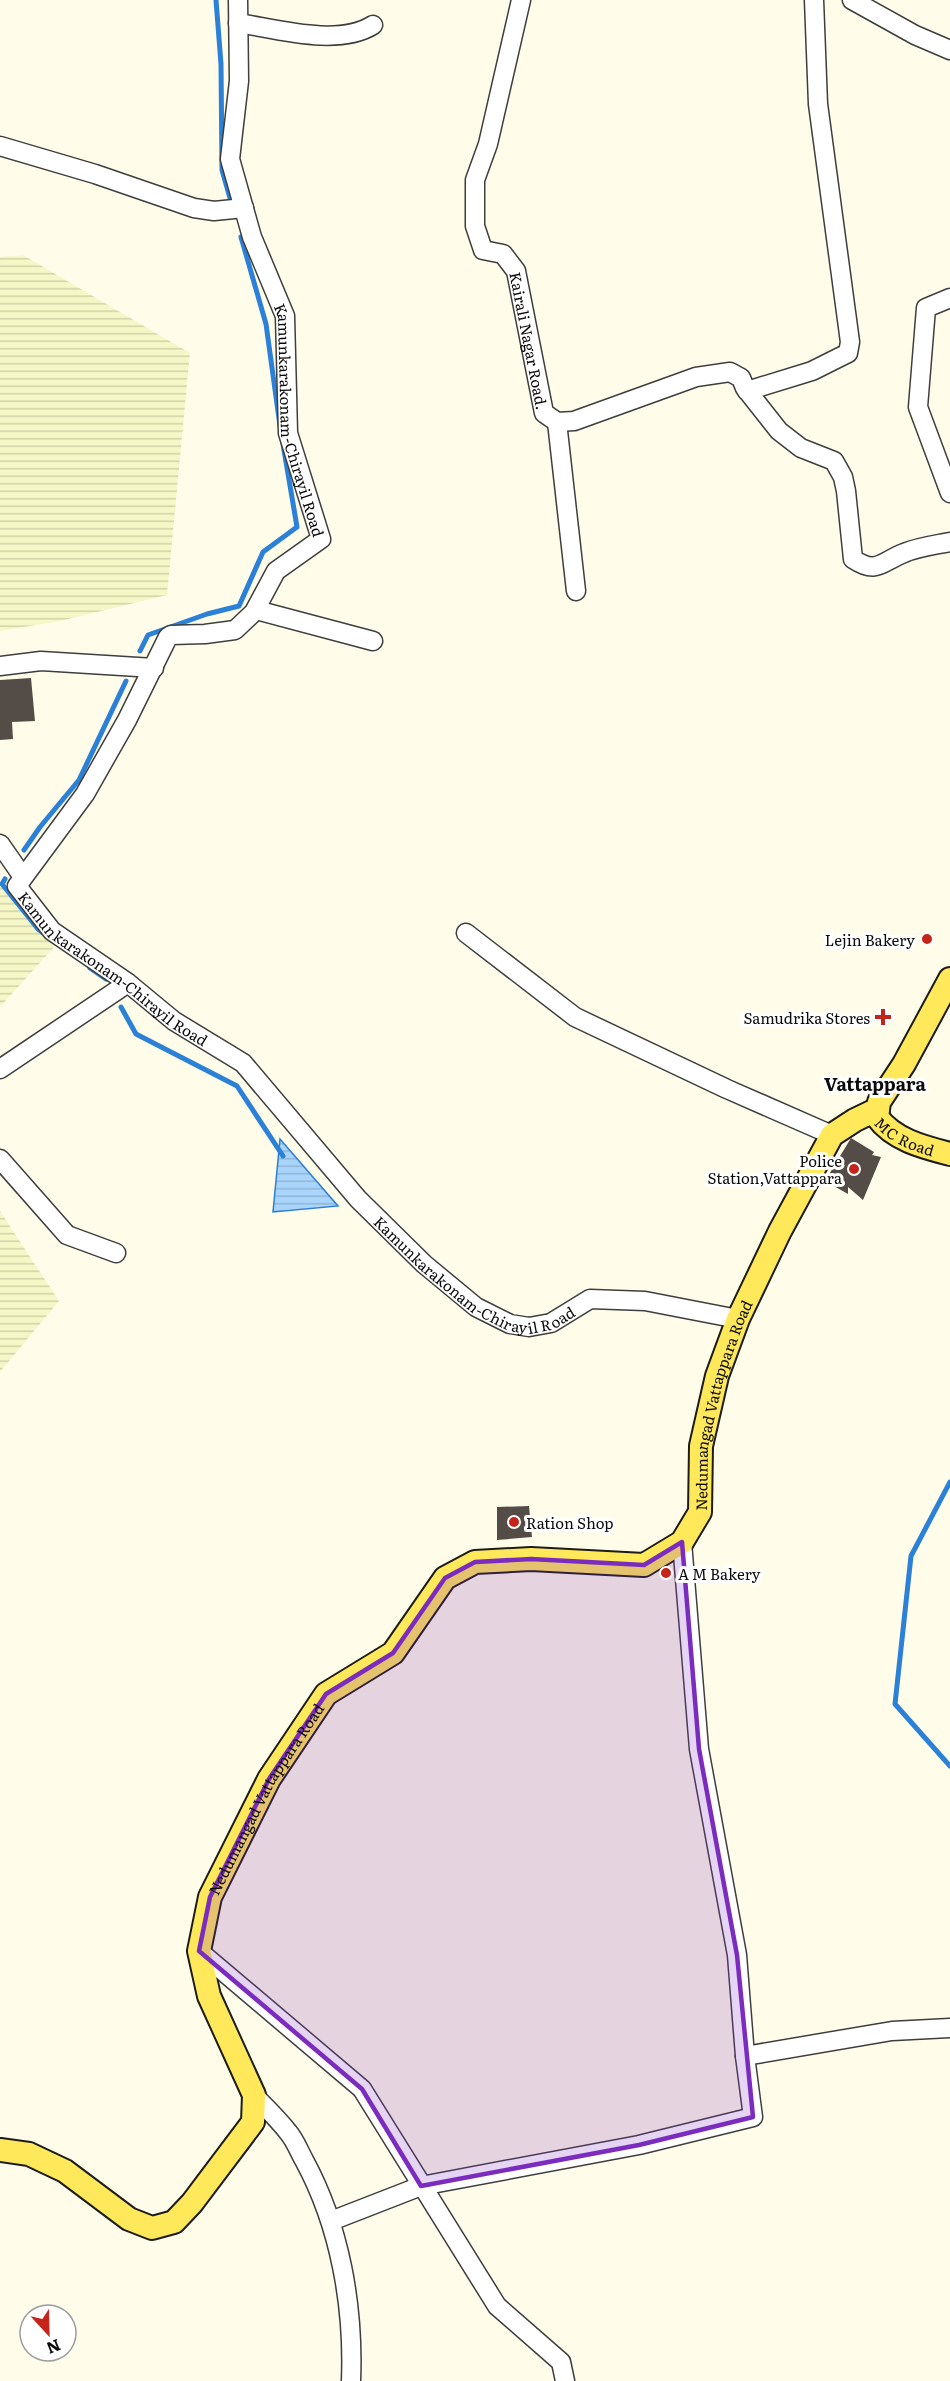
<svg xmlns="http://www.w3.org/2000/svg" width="950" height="2381" font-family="Literata,serif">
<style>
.farmland{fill:url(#farmland-rules)}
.water{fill:url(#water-rules);stroke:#2b80d7;stroke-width:1.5}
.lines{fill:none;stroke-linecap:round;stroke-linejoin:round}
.stream{stroke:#2b80d7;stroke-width:5}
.building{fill:#544d47}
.minor-casing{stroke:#3e3e3e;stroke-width:21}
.major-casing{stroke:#1c1c1c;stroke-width:26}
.minor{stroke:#fff;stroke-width:18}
.major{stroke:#ffe859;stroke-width:22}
.marked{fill:#7b2cbf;fill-opacity:0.2;stroke:#7b2cbf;stroke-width:4.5;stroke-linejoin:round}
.poi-dot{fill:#c4241a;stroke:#fff;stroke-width:2}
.labels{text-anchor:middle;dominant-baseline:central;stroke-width:6;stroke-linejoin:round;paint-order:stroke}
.street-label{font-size:15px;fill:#0b0b0b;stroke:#fff}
.poi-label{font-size:15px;fill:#0b0b0b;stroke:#fff;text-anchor:end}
.quarter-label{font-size:18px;font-weight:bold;fill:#0b0b0b;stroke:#fff}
</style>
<defs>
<pattern id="farmland-rules" width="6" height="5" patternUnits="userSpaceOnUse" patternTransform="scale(1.5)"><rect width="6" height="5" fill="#f6f7c7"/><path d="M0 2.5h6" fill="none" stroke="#d2d2aa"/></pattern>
<pattern id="water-rules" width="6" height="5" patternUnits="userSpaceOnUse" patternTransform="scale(1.5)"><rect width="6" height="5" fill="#a9d4fb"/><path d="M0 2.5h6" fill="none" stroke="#90b5d6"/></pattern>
</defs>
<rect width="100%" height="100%" fill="#fffde9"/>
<path class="farmland" d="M23,255L190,353L167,595L60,621L0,631V257Z
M0,881L56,945L0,1007Z
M0,1211L59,1301L0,1372Z"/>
<path class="water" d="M280,1139L338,1206L273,1212Z"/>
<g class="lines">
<path class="stream" d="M216,0L221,64L222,170L230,198
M241,237L266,324L280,426
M140,651L148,635L207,614L239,606L263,552L297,527L283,444
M24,850L40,827L79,780L126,681
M5,879L2,884L38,929L46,935
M90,968L106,979
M121,1007L136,1034L237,1086L283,1156
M950,1482L911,1556L895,1704L950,1766"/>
</g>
<path class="building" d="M31,678L35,721L12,722L13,739L0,740V680Z
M851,1138L874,1152L872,1155L881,1157L863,1200L848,1187V1194L825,1181Z
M529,1506L532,1537L497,1540V1507Z"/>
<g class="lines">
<defs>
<g id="minor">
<path id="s1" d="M238,0L239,81L230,159L252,237L285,316L288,433L321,539L276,571L254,612L235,630L205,634L171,635L168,637L127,720L85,794L17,886L52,931L128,983L174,1021L243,1063L358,1199L424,1264L476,1307L510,1324L529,1327L551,1323L590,1299L645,1301L738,1319"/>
<path id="s2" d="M521,0L488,144L475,180V226L483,250L503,254L516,271L544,413L557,422L574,421L696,377L730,372L741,378L745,388L779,431L801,448L834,461L843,477L846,491L853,559C877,575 881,562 904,553C918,547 935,545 950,542"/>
<path d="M852,0L915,35L950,50"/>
<path d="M238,23C277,29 338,47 373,25"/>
<path d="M0,146L95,174L194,208L214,211L244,208"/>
<path d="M950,298L926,308L918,407L950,493"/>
<path d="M747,391L812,371L848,353L850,342L818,104L814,0"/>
<path d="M557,422L576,591"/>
<path d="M256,610L373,641"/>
<path d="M0,666L41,661L154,668"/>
<path d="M0,844L23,877"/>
<path d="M466,933L575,1017L727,1089L832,1135"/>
<path d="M0,1069L128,983"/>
<path d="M0,1159L67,1235L116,1253"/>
<path d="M682,1542L699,1749L737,1955L745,2056L892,2031L950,2028"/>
<path d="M199,1951L362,2089L497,2306L561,2362L565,2381"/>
<path d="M254,2095C265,2107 278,2119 288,2132C295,2140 299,2151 304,2160C340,2226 354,2306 351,2381"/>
<path d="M331,2221L421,2186L639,2145L753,2117L745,2056"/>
</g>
<g id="major">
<path id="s3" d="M950,979L904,1064L879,1102L877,1117C894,1140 923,1147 950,1154"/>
<path id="s4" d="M0,2150L29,2154L65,2171L129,2219L152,2228L174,2222L192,2203L253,2122L254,2095L209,1996L199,1951L210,1897L269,1779L326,1694L393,1653L445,1578L475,1562L531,1559L644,1565L682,1542L700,1512L701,1446L717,1376L738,1319L780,1231L832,1135L855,1120L878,1109"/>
</g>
</defs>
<use href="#minor" class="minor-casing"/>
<use href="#major" class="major-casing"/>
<use href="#minor" class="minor"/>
<use href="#major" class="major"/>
</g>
<path class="marked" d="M682,1542L699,1749L737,1955L753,2117L639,2145L421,2186L362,2089L199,1951L210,1897L269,1779L326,1694L393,1653L445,1578L475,1562L531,1559L644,1565Z"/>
<g class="poi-dot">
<circle cx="927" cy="939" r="6"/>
<path d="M880 1008h6v6h6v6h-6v6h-6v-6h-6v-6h6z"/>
<circle cx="854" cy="1169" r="6"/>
<circle cx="514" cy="1522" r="6"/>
<circle cx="666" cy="1573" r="6"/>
</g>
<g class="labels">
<g class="street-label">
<text stroke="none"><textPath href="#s2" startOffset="370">Kairali Nagar Road.</textPath></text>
<text stroke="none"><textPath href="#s1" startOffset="432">Kamunkarakonam-Chirayil Road</textPath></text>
<text stroke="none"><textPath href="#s1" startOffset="1170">Kamunkarakonam-Chirayil Road</textPath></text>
<text stroke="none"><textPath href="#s3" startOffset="192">MC Road</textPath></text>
<text stroke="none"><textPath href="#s1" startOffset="1656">Kamunkarakonam-Chirayil Road</textPath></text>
<text stroke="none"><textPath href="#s4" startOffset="1358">Nedumangad Vattappara Road</textPath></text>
<text stroke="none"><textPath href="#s4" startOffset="674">Nedumangad Vattappara Road</textPath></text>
</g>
<g class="poi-label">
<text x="915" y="939">Lejin Bakery</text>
<text x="870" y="1017">Samudrika Stores</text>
<text x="842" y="1160">Police<tspan x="842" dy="17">Station,Vattappara</tspan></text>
<text x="526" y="1522" text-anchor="start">Ration Shop</text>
<text x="678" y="1573" text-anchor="start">A M Bakery</text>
</g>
<g class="quarter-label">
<text x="875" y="1083">Vattappara</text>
</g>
</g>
<g transform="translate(48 2333) rotate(158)"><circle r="28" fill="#ffffff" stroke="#9d9d9d" stroke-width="1.5"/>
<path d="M0-4.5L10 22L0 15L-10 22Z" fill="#c4241a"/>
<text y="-9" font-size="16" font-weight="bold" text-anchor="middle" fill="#0b0b0b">N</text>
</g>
</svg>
